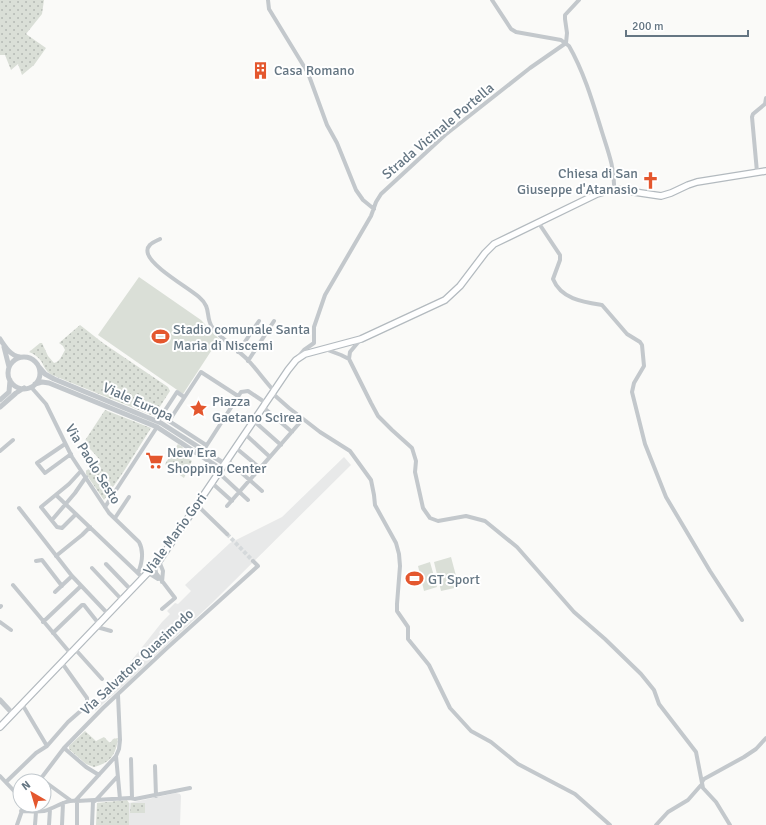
<svg xmlns="http://www.w3.org/2000/svg" width="766" height="825" font-family="Signika,sans-serif">
<style>
.built{fill:#e8e9e9}
.grass{fill:url(#grass-dots)}
.pitch{fill:#dadfd7}
.lines{fill:none;stroke-linecap:round;stroke-linejoin:round}
.minor-tunnel{stroke:#d5d9db;stroke-width:4;stroke-dasharray:4 2;stroke-linecap:butt}
.secondary-casing{stroke:#b3babf;stroke-width:8}
.minor{stroke:#c3c8cc;stroke-width:4}
.tertiary{stroke:#c3c8cc;stroke-width:5}
.secondary{stroke:#fff;stroke-width:5.5}
.labels{text-anchor:middle;dominant-baseline:central;stroke-width:4;stroke-linejoin:round;paint-order:stroke}
.poi-label{font-size:14px;fill:#657683;stroke:#fff;text-anchor:start}
.street-label{font-size:14px;fill:#657683;stroke:#fff}
</style>
<defs>
<pattern id="grass-dots" width="8" height="8" patternUnits="userSpaceOnUse"><rect width="8" height="8" fill="#dadfd7"/><path d="M2 2h.1M6 6h.1" fill="none" stroke="#b4b9b4" stroke-width="1.8" stroke-linecap="round"/></pattern>
</defs>
<rect width="100%" height="100%" fill="#fafaf8"/>
<path class="built" d="M344,457L351,465L212,603L122,687L95,711L91,707L109,689L162,622L170,614L167,611L175,603L178,604L191,591L185,585L230,543L282,517Z
M176,793L180,794L181,796L180,825H129V803Z"/>
<path class="grass" d="M0,0H44L42,14L26,34L46,48L34,65L22,75L18,64L11,70L5,55H0Z
M80,325L103,343L168,387L170,391L159,408V413L156,417L52,375C41,369 46,359 29,352L40,343H42L48,356L54,363C60,362 62,355 65,350L63,346L59,343Z
M105,410L151,428L124,471L104,500L86,474V471L100,460L84,442Z
M178,444L189,452L186,457L192,461L184,478L165,464Z
M85,731L96,741L104,737L110,743L113,739L118,738C116,755 110,763 94,767L86,764L69,749V746Z
M127,800L129,803V825H96L97,803Z
M131,803H145V813H130Z"/>
<path class="pitch" d="M139,277L201,320L219,339L183,394L98,335Z
M451,557L459,587L441,591L434,562Z
M430,562L437,587L424,591L418,566Z"/>
<g class="lines">
<path class="minor-tunnel" d="M227,534L253,561"/>
<defs>
<path id="secondary" d="M0,727L159,561L288,370L296,360L305,354L361,339L445,300L460,286L485,253L494,244L597,194L614,189L661,196L671,193L688,185L697,182L766,171"/>
</defs>
<use href="#secondary" class="secondary-casing"/>
<path class="minor" d="M268,0L269,9L308,73L327,125L337,143L356,190L363,200L374,209
M492,0L511,29L516,32L561,40L569,46C584,72 593,103 602,132C608,151 615,169 614,189
M757,172L752,117L753,114L765,104L766,98
M538,222L560,255V260L553,279C561,299 583,302 602,305L627,334L640,342L642,345L644,366L634,383L632,392L645,444L666,497L710,571L742,620
M160,239C154,242 145,245 148,254C152,267 187,287 199,297C212,308 205,316 212,327C220,338 238,350 248,360C257,370 265,381 274,391
M360,340L350,352L349,359L371,403L378,416L392,430L412,448L416,461L415,472L423,508L430,518L438,521L466,516L485,521L517,547L574,612L605,639L641,674L654,690L659,704L696,752L703,788L716,802L730,825
M325,349L341,355L349,359
M238,352L259,321
M299,356L304,350L314,343V327L325,295L371,216L376,202L381,194L445,135L530,68L566,43L567,33L565,19V15L579,0
M248,361L274,321
M31,387L46,404L72,457L105,507L109,513L139,542C144,551 142,563 138,573
M272,393L289,408L320,432L350,451L371,480L374,495L375,505L396,543L399,554L400,566L397,604V611L408,627V639L429,665L450,708L471,731L491,742L518,764L575,794L610,825
M263,407L292,432
M158,421L177,392L184,397
M254,421L281,445
M245,434L270,457
M65,444L37,463L45,473L71,454
M206,445L169,421L201,372L238,396
M205,448L241,392L248,391L266,403
M236,448L260,468
M0,451L13,440
M227,460L262,491
M219,473L248,500
M212,483L232,501
M56,495L143,578
M197,505L227,534
M227,506L303,419
M105,507L157,427
M19,508L72,576L108,614
M76,514L62,528L57,527L41,507L69,484L81,471
M115,518L129,497
M52,520L75,493L86,477
M56,556L82,535L90,527
M36,561L42,560L62,586
M159,561L163,571L162,582
M106,564L131,590
M155,565L156,573L175,598L162,609
M92,568L122,600
M146,574H150L158,579
M13,585L71,654
M55,592L72,576
M0,607L1,606
M0,622L11,630
M43,622L81,586
M97,627L111,631
M53,633L82,605H84L99,624
M75,649L102,679
M118,695L120,740L119,749L116,756L120,799
M22,704L47,746
M64,748L86,767L99,775
M131,759L132,798
M155,766L156,796
M0,776L16,793
M39,781L64,748L103,708L167,648L258,566L253,561
M44,781L70,800
M6,782L36,753L47,746L68,722L84,708L87,703V698L62,663
M702,782L704,779L744,757L756,749L766,738
M75,801L116,756
M95,801L117,777
M21,811C29,811 36,812 44,811C56,808 65,799 77,801L130,798L135,799L190,788
M17,825L24,805
M35,825L36,812
M49,825L50,809
M62,825L63,803
M77,825V801
M92,825L93,801
M656,825L668,812L688,800L702,784"/>
<path class="tertiary" d="M0,339C5,347 11,356 20,357
M4,347L9,367
M8 373a16 16 0 1 1 32 0a16 16 0 1 1-32 0Z
M39,367L45,374L54,379L161,423L225,464
M35,384L42,382L49,383L157,427L221,469
M0,400L9,392L10,380
M0,407L16,393L24,388
M0,700L13,714"/>
<use href="#secondary" class="secondary"/>
</g>
<defs>
<symbol id="building-bare" viewBox="-9 -9 18 18"><path d="M-4-6H4V6H1V3H-1V6H-4ZM-2.5-4.3h1.7v1.8h-1.7ZM.8-4.3h1.7v1.8H.8ZM-2.5-1h1.7V.8h-1.7ZM.8-1h1.7V.8H.8Z" fill="#e4572e" stroke="#fff" stroke-width="2.5" paint-order="stroke"/></symbol>
<symbol id="church-bare" viewBox="-9 -9 18 18"><path d="M-1.2-6h2.4v3.5h3.3v2.4h-3.3V6h-2.4V-.1h-3.3v-2.4h3.3Z" fill="#e4572e" stroke="#fff" stroke-width="2.5" paint-order="stroke"/></symbol>
<symbol id="stadium-bare" viewBox="-9 -9 18 18"><path d="M0-5a6.5 5 0 1 0 0 10a6.5 5 0 1 0 0-10ZM-3.5-1.8h7v3.6h-7Z" fill="#e4572e" stroke="#fff" stroke-width="2.5" paint-order="stroke"/></symbol>
<symbol id="sight-bare" viewBox="-9 -9 18 18"><path d="M0-6L1.8-2.2L6-1.7L2.9 1.2L3.7 5.4L0 3.3L-3.7 5.4L-2.9 1.2L-6-1.7L-1.8-2.2Z" fill="#e4572e" stroke="#fff" stroke-width="2.5" paint-order="stroke"/></symbol>
<symbol id="supermarket-bare" viewBox="-9 -9 18 18"><path d="M-6-5.5h2.5l.6 2H6L4.5 2H-2.5L-4.4-4H-6ZM-1.5 3.2a1.3 1.3 0 1 0 .1 0ZM3 3.2a1.3 1.3 0 1 0 .1 0Z" fill="#e4572e" stroke="#fff" stroke-width="2.5" paint-order="stroke"/></symbol>
</defs>
<g fill-rule="evenodd">
<use href="#building-bare" x="248" y="58" width="25" height="25"/>
<use href="#church-bare" x="638" y="168" width="25" height="25"/>
<use href="#stadium-bare" x="148" y="324" width="25" height="25"/>
<use href="#sight-bare" x="186" y="396" width="25" height="25"/>
<use href="#supermarket-bare" x="142" y="448" width="25" height="25"/>
<use href="#stadium-bare" x="402" y="566" width="25" height="25"/>
</g>
<g class="labels">
<g class="poi-label">
<text x="274" y="70">Casa Romano</text>
<text x="638" y="173" text-anchor="end">Chiesa di San<tspan x="638" dy="16">Giuseppe d'Atanasio</tspan></text>
<text x="173" y="329">Stadio comunale Santa<tspan x="173" dy="16">Maria di Niscemi</tspan></text>
<text x="212" y="401">Piazza<tspan x="212" dy="16">Gaetano Scirea</tspan></text>
<text x="167" y="452">New Era<tspan x="167" dy="16">Shopping Center</tspan></text>
<text x="428" y="579">GT Sport</text>
</g>
<g class="street-label">
<text transform="translate(438 131) rotate(-40)">Strada Vicinale Portella</text>
<text transform="translate(138 402) rotate(24)">Viale Europa</text>
<text transform="translate(93 464) rotate(58)">Via Paolo Sesto</text>
<text transform="translate(175 534) rotate(-54)">Viale Mario Gori</text>
<text transform="translate(137 662) rotate(-43)">Via Salvatore Quasimodo</text>
</g>
</g>
<g transform="translate(32 793) rotate(322)"><circle r="19" fill="#ffffff" stroke="#c1c8cd"/>
<path d="M0-3L7 15L0 10L-7 15Z" fill="#e4572e"/>
<text y="-6" font-size="11" font-weight="bold" text-anchor="middle" fill="#657683">N</text>
</g>
<path d="M626 30v6h122v-6" fill="none" stroke="#657683" stroke-width="2"/>
<text x="632" y="30" font-size="12" fill="#657683" stroke="#ffffff" stroke-width="3" paint-order="stroke">200 m</text>
</svg>
